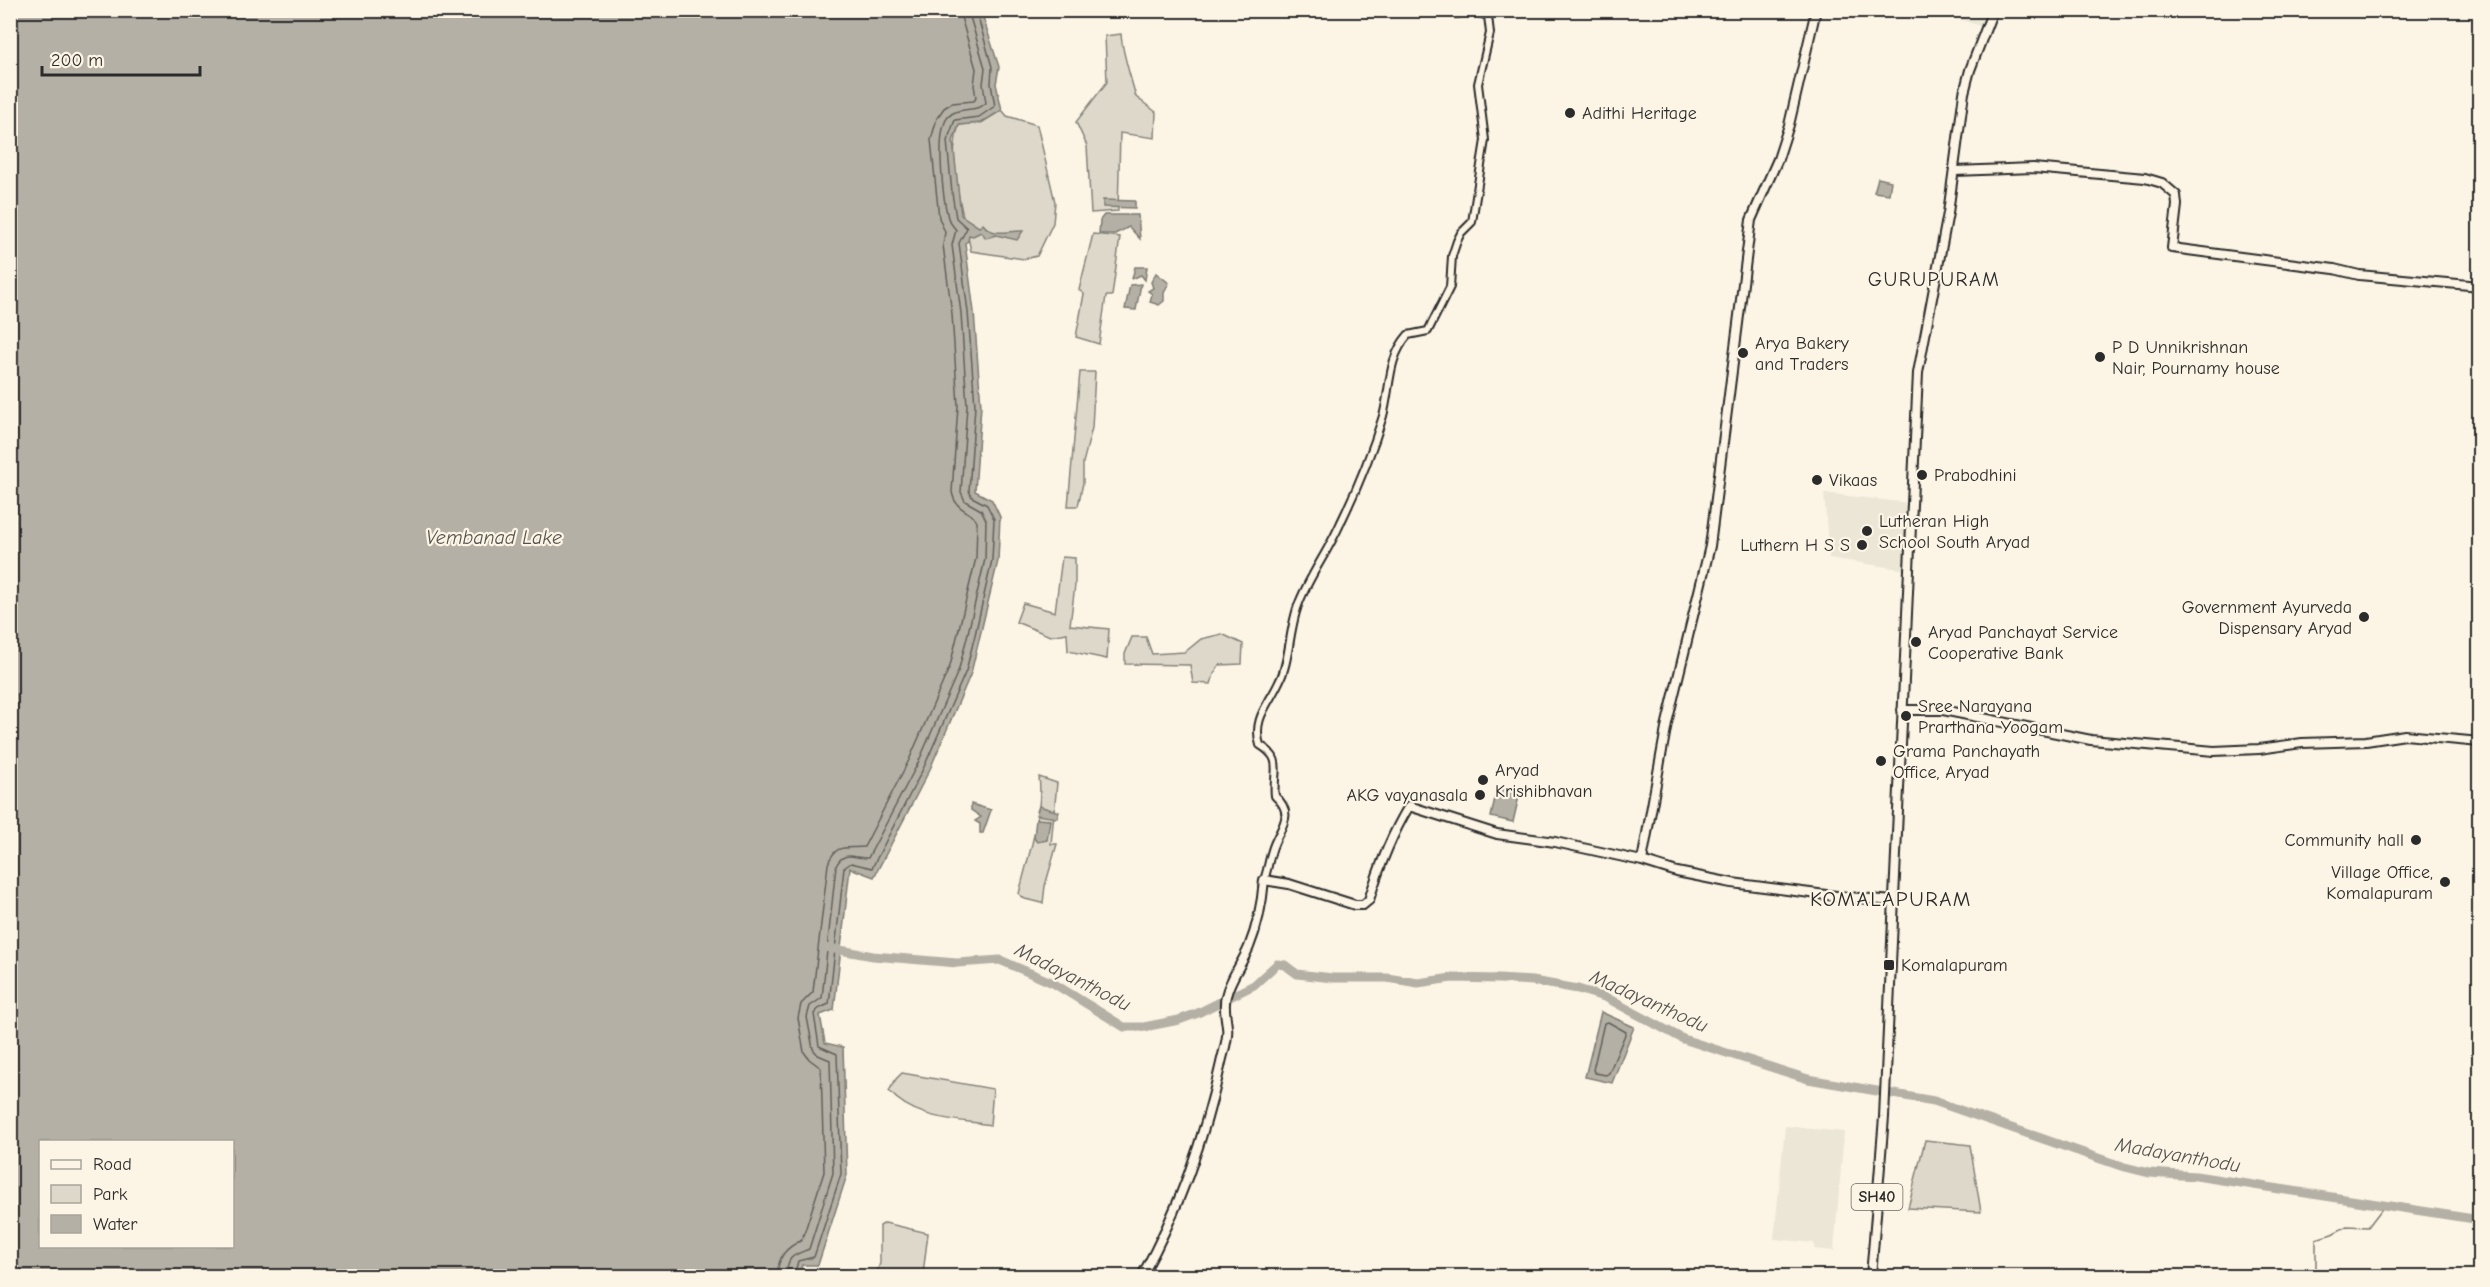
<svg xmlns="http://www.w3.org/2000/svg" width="2490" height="1287" font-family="'Comic Neue',sans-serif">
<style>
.built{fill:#ece6d7}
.green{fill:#ded8ca;stroke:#84827a;stroke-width:1.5}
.water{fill:#b4b0a5;stroke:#7d7b74;stroke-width:1.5;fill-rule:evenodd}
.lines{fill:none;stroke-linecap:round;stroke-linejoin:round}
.shore{stroke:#62605c;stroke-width:1.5}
.stream{stroke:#7d7b74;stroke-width:1.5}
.river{stroke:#b4b0a5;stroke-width:9}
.minor-casing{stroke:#2b2b2b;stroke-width:10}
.major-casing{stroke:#2b2b2b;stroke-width:12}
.minor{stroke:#fcf5e5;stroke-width:6}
.major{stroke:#fcf5e5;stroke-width:8}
.poi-dot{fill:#2b2b2b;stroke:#fcf5e5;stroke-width:2}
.labels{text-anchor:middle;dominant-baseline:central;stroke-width:4.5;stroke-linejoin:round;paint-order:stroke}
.shield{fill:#fcf5e5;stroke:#6a6863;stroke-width:1.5}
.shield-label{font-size:16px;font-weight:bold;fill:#2b2b2b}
.poi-label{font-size:18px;fill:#2b2b2b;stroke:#fcf5e5;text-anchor:start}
.neighbourhood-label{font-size:20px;letter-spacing:1.5px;fill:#2b2b2b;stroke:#fcf5e5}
.water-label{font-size:20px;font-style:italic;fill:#545350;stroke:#fcf5e5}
.quarter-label{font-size:21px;letter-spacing:1.5px;fill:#2b2b2b;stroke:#fcf5e5}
</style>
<rect width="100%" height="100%" fill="#fcf5e5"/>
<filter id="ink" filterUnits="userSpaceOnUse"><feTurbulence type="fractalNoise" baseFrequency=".0167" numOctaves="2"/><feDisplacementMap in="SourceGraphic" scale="12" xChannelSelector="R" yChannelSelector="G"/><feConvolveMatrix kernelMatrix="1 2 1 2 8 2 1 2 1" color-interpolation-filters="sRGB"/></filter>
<g filter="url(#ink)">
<path class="built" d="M1935,11H1992L1986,28Z
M1824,493L1909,503L1906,570L1829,558Z
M1785,1126L1844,1132L1834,1251L1814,1249V1243L1774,1239Z"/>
<path class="green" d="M1121,34C1122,52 1131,78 1136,97L1156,112L1155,138L1120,133L1118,211L1091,213L1087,146L1076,122L1107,82L1105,36Z
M1002,110L1007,116L1037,125L1055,202L1053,223L1037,256L1024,259L971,251C963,212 946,164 959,125L981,123Z
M1093,234L1120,237L1112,296H1106L1099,344L1076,337L1084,294L1079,290Z
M1080,372H1095L1092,428L1083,463V483L1078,506H1068Z
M1062,557L1075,558V585L1070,625L1109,629L1107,659L1068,651L1067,633L1050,636L1016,622L1023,603L1055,612Z
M1222,634L1243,644L1242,664L1219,665L1214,674L1211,684L1193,683L1190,665L1125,664V654L1132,637H1146L1152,654L1185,652L1201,639Z
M1039,777L1057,783L1051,844H1057L1045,886L1043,903L1025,899L1019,894C1027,859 1044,813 1039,777Z
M902,1073L993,1089L990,1125C955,1119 915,1120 889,1091L896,1079Z
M1925,1140L1970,1145L1981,1212L1908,1208Z
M885,1223L928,1233L923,1274L876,1276L880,1263V1226Z"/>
<path class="water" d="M10,11H981L999,67L996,84L1002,110L981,123L959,125L953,141L961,215L979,227L983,224C993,238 1009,230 1023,231L1017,240L996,235L986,238L981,232L973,236L969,235L968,241L965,243L974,312L981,406L975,491L992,500L1000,517L998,561L971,673L930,769L874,877L850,868L834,1010L820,1015L825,1043L843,1047L847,1175L818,1265H802L799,1276H11ZM40,1142H232V1246H40Z
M1878,178L1891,181L1889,194L1874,192Z
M1103,200L1135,201V208L1103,207Z
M1104,215H1138L1140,239L1129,227L1115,234H1099L1100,220Z
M1135,267H1147L1145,280L1141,275L1132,279Z
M1156,273L1169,283L1164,293V301L1159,305L1150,302L1152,294L1148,291L1153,288L1151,282Z
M1141,284L1136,310L1125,309L1130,285Z
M1497,788L1520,792L1513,822L1491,817Z
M971,804L991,810L983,833H980V824L975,821L981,817L971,810Z
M1039,806L1059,812L1057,818L1036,815Z
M1036,819L1050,820L1047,840L1037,842L1034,838Z
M1601,1012L1634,1027L1612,1083L1585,1077Z"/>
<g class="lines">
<path class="shore" d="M1608,1022L1626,1032L1609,1073L1606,1075L1595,1073L1593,1070L1604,1023Z
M777,1276C778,1257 785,1248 802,1240L824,1172L821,1068L809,1059L804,1052L798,1018L801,1004L813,992L828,864C836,842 847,849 864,847L909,760L950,666L976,558L977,522C969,508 956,512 952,492L958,406L952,314L943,245L945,232L939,218L931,140L937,118L944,108L952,103L974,101L976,98L974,85L976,69L959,10
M786,1276C788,1255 792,1256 809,1249L833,1173L830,1060L818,1055L813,1049L807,1017L810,1006L822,998L836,866C844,849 855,859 868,858L918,763L959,669L968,633L985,559L986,520L981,510L965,501L961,492L967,406L961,313L952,245L956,230C953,226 950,223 948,218C943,199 935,132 948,117C957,106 976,113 986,103L983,84L985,68L968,10
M794,1276L798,1261L814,1257L841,1174L837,1054L819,1046L814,1014L818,1009L829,1004L844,868L851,863L872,868L924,767L966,671L975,635L992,560L994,519L987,505L972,497L969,491L975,406L968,312L959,243L967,228L956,218L952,193L947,141L955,120L979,117L995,106L991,84L992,67L976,10"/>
<path class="stream" d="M2316,1270V1239L2332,1234L2347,1226L2368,1227L2384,1206"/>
<path class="river" d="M829,948L873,956L957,963L1000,960L1053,983L1124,1027H1144L1179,1020L1198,1013L1254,985L1277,964L1285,965L1297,974L1333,978H1387L1418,983L1452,978L1499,979L1533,981L1578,989L1607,998L1683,1039L1808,1079L1934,1101L2121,1166L2149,1173L2196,1176L2480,1220"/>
<defs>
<path id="minor" d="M1264,880C1268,869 1269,858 1273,847C1280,827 1296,815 1275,796C1272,772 1285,760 1260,745C1252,719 1269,704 1279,682C1290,662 1289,627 1299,603C1310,575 1329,550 1341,522C1357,489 1372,452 1383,416C1391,387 1387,359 1408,335L1428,331L1450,287L1452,256L1457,241L1461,233L1472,222L1485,140L1478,84L1490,33L1488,16L1472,11L1457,14L1415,10"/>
<path id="major" d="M1955,171L2033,168L2145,178L2162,183L2176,195L2177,205L2172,248L2334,269L2359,275L2480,286
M1902,710H1943L2091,740L2214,751L2259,749L2302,743L2366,741L2405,735L2480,742
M1642,861L1667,723L1710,546L1751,220L1778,159L1789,125L1816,10
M1142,1276C1178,1211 1205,1136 1221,1063C1223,1053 1229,1037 1227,1027C1226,1016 1223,1007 1226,996C1230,978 1242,964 1249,947C1258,925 1262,904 1264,880L1289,884L1355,905H1363L1369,900C1379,867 1391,836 1409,806L1497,834L1555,842L1642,861L1677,872L1732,883L1826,895L1893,901
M1871,1276L1884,1117L1918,373L1948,213L1964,93L1970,70L1993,10"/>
</defs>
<use href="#minor" class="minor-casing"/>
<use href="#major" class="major-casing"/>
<use href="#minor" class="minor"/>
<use href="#major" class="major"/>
</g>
</g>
<g class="poi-dot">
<circle cx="1570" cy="113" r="6"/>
<circle cx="1743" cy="353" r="6"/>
<circle cx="2100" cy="357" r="6"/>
<circle cx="1922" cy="475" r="6"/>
<circle cx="1817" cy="480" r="6"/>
<circle cx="1867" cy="531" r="6"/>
<circle cx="1862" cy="545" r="6"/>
<circle cx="2364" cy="617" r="6"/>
<circle cx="1916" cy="642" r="6"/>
<circle cx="1906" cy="716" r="6"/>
<circle cx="1881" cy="761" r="6"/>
<circle cx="1483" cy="780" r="6"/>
<circle cx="1480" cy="795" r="6"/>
<circle cx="2416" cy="840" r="6"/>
<circle cx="2445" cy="882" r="6"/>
<rect x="1883" y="959" width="12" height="12" rx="3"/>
</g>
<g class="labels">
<rect class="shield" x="1851.5" y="1184" width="51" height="26" rx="4.5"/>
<g class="shield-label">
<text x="1877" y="1197">SH40</text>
</g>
<g class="poi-label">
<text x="1582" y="113">Adithi Heritage</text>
<text x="1755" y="343">Arya Bakery<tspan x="1755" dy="21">and Traders</tspan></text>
<text x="2112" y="347">P D Unnikrishnan<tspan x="2112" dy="21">Nair, Pournamy house</tspan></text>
<text x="1934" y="475">Prabodhini</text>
<text x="1829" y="480">Vikaas</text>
<text x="1879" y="521">Lutheran High<tspan x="1879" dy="21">School South Aryad</tspan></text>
<text x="1850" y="545" text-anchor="end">Luthern H S S</text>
<text x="2352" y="607" text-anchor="end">Government Ayurveda<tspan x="2352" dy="21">Dispensary Aryad</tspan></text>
<text x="1928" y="632">Aryad Panchayat Service<tspan x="1928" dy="21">Cooperative Bank</tspan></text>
<text x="1918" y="706">Sree Narayana<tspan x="1918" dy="21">Prarthana Yoogam</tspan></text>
<text x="1893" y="751">Grama Panchayath<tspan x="1893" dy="21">Office, Aryad</tspan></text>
<text x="1495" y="770">Aryad<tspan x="1495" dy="21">Krishibhavan</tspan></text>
<text x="1468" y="795" text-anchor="end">AKG vayanasala</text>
<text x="2404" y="840" text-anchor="end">Community hall</text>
<text x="2433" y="872" text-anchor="end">Village Office,<tspan x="2433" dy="21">Komalapuram</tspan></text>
<text x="1901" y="965">Komalapuram</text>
</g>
<g class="neighbourhood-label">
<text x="1934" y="279">GURUPURAM</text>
</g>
<g class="water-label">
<text x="494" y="537">Vembanad Lake</text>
<text transform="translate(1073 977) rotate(27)">Madayanthodu</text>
<text transform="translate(1649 1001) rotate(24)">Madayanthodu</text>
<text transform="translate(2178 1155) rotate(10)">Madayanthodu</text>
</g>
<g class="quarter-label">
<text x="1891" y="899">KOMALAPURAM</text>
</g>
</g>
<rect width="2490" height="1287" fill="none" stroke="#fcf5e5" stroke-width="36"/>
<rect x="18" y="18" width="2454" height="1251" fill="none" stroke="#2b2b2b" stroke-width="2" filter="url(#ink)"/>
<rect x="39" y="1140" width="195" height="108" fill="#fcf5e5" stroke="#a8a49b" stroke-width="1.5"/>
<rect x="51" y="1160" width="30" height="9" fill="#fcf5e5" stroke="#a8a49b" stroke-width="1.5"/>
<text x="93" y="1170" font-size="18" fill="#2b2b2b">Road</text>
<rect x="51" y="1185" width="30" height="18" fill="#ded8ca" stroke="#a8a49b" stroke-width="1.5"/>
<text x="93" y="1200" font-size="18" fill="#2b2b2b">Park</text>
<rect x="51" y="1215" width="30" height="18" fill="#b4b0a5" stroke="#a8a49b" stroke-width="1.5"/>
<text x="93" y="1230" font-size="18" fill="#2b2b2b">Water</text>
<path d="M42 66v9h158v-9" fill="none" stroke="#2b2b2b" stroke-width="3"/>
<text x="51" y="66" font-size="18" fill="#2b2b2b" stroke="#fcf5e5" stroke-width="4.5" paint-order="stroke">200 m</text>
</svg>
